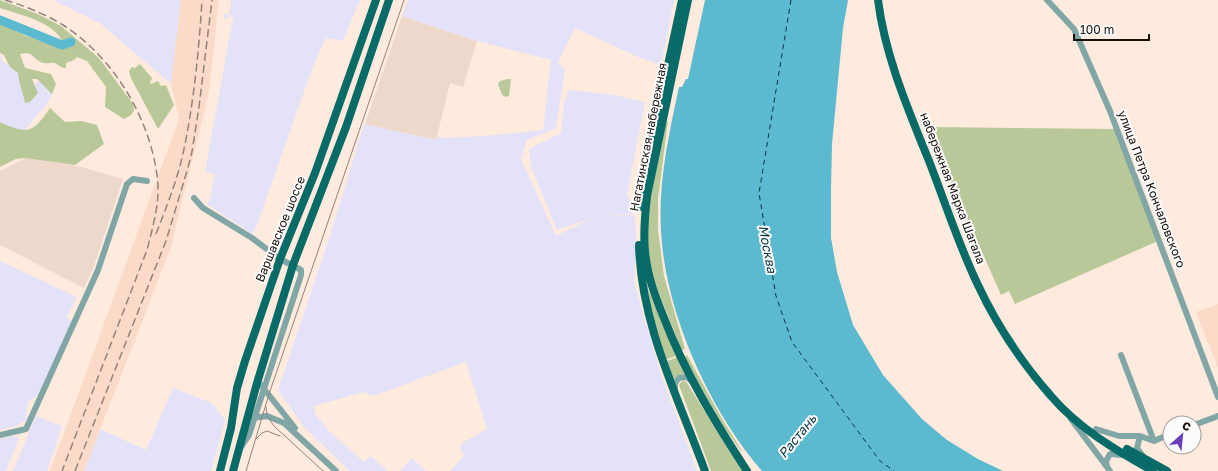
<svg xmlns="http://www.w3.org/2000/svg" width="1218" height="471" font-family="'Golos Text',sans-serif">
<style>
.commercial{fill:#edd8cb}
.industrial{fill:#e4e2f8}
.built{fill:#fbdbc7}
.green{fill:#b9c898}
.water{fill:#5cbad0}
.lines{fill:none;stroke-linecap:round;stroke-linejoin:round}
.river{stroke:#5cbad0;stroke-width:9}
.ferry{stroke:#08363f;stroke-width:1;stroke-dasharray:5 4;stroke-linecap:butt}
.minor{stroke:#80a7a5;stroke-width:6}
.major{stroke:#086b68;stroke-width:8}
.tram{stroke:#92837a;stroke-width:1}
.rail{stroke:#92837a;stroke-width:1.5;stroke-dasharray:8 4;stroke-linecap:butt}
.labels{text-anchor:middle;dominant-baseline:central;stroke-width:4;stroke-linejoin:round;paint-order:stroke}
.street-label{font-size:12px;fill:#170f0a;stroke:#fcfcfc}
.water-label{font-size:13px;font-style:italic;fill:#08363f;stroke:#fcfcfc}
</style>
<rect width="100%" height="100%" fill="#ffeade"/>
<path class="commercial" d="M402,16L477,41L463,87L450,83L436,140L365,124Z
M28,157L81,167L123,179L94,266L84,288L0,245V171Z"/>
<path class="industrial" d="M53,0H181L171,84L101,24Z
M231,0H360L343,41L326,38L312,69L256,228L252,234L207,204L210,199L215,174L205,172L233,18L232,16L229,15L228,19H224V14L229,15Z
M408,0H674L661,65L638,57L575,28L558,62L565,70L556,128L527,140L521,159L556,236L592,218L557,230L531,167L529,149L561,133L564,103L569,90L614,95L645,102L627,196L632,202V214L597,216L635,215L636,246L634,283L661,375L697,471H450L464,456L460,448L462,443L487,429L466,362L373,396L364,392L314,406L316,415L329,431L364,462L371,456L387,471H350L304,427L278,390L329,239L364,124L436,140L437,137L444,138L485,136L543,130L551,60L477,41L402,16Z
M0,53L3,62L21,68L34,86L38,81L53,91L47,104L13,143L0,154Z
M0,261L77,297L67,317L72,321L38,395L28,402L26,420L16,426L0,430Z
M173,388L212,403L225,420L211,471H84L100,429L146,450Z
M36,416L62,426L47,471H13Z
M13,436L19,438L6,471H0V439Z
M412,458L426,471H400Z"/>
<path class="built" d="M181,0H219L209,92L171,247L84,471H50L179,119L171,84Z
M1218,304V368L1196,312Z"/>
<path class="green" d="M0,0L38,14L61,26L99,58L133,104L134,111L131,115L124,119L105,107L106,87L87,61L77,57L74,60L66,63V68C61,68 59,65 55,63C51,62 48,64 45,63C32,61 35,50 20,54L25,68L51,74L56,84L52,94L37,79H32L38,93L30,102L25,103C23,92 19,84 18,73L10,67L4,55L0,53V23L26,36L57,46L62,41C54,22 18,14 0,8Z
M140,64L152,78L150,83L151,84L158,81L161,86L166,85L174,105L158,129L131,78L129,71L132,67L135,68Z
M508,79H511L509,96L506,97L502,95L498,84L500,81Z
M50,108L65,122L81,121L97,125L104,144L75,165L26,158L16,159L0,167V122C28,135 33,133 50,108Z
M668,121L658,199V230L664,276L685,349L681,350C672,323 659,297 651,270C639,228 655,169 664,127Z
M927,127L1114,129L1158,241L1015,304L1009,291L1001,295Z
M644,270L648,289L676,356L665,360L649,306Z
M687,355L721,417L742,451H741L719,421L684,357Z
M677,357L685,374L678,375L673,380L665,362Z
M684,381L687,383L742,471H711L679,385L681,382Z"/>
<path class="water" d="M705,0H848L843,28L832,144L831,188V238L837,272L853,325L883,375L922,419L947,440L978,459L1003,471H762C709,410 665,312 661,231C658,182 669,134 679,87H682L686,79H688Z"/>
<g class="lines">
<path class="river" d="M0,20L62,45L71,42"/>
<path class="ferry" d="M791,0L759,193L776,296L792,342L880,461L894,471"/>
<path class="minor" d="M1047,0L1074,29L1110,111L1218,397
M194,198L203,208L252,238L280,259L301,270V275L249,435L241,447
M1121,355L1154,441
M261,385L295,428
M675,390V383L679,378L686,377L692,381
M253,418L267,416L284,423L336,471
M1071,419L1110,471
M1194,425L1218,416
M1096,429L1119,436H1140L1154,441L1170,434
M0,435L26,429L98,270L127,184L133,179L147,181
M1140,436L1137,448L1143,456
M1107,467L1106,461L1110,454L1122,455"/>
<path class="major" d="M688,0L647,196C645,214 643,233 645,251C647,275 655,296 664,318C685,373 715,422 747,471
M878,0C885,56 908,109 929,161C945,202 958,243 977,283C996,324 1021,362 1051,396C1078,428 1117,451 1153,471
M640,207L646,167L682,0
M639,245C641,325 678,397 705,471
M1127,449L1167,471
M220,471L231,428L237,388L245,361L280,259L315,173L376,0
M233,471L257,383L293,265L346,127L389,0"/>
<path class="tram" d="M266,407L267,416L274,426L323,471
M256,439L262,433L267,431L280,436
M246,471L269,394L404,0"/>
<path class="rail" d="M5,0C25,6 45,14 63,25C114,58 149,117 157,175C161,200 153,226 147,250L62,471
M156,234C167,206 178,178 184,149C194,101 199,49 202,0
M75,471L166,241L187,171L192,152L199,107L212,0"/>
</g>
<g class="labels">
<g class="street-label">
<text transform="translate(648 137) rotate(-79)">Нагатинская набережная</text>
<text transform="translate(953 188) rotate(69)">набережная Марка Шагала</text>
<text transform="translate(1152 189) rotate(69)">улица Петра Кончаловского</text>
<text transform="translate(280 229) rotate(-68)">Варшавское шоссе</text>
</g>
<g class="water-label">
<text transform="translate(768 249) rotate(79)">Москва</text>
<text transform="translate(797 436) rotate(-51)">Растань</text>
</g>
</g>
<g transform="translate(1182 435) rotate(27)"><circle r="19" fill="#fcfcfc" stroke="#a09d9b"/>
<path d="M0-3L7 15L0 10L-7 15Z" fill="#683fb7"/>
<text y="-6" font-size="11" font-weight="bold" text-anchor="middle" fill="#170f0a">С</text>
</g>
<path d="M1074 34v6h75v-6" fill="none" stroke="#170f0a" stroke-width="2"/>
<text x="1080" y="34" font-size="12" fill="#170f0a" stroke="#fcfcfc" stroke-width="3" paint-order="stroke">100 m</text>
</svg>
